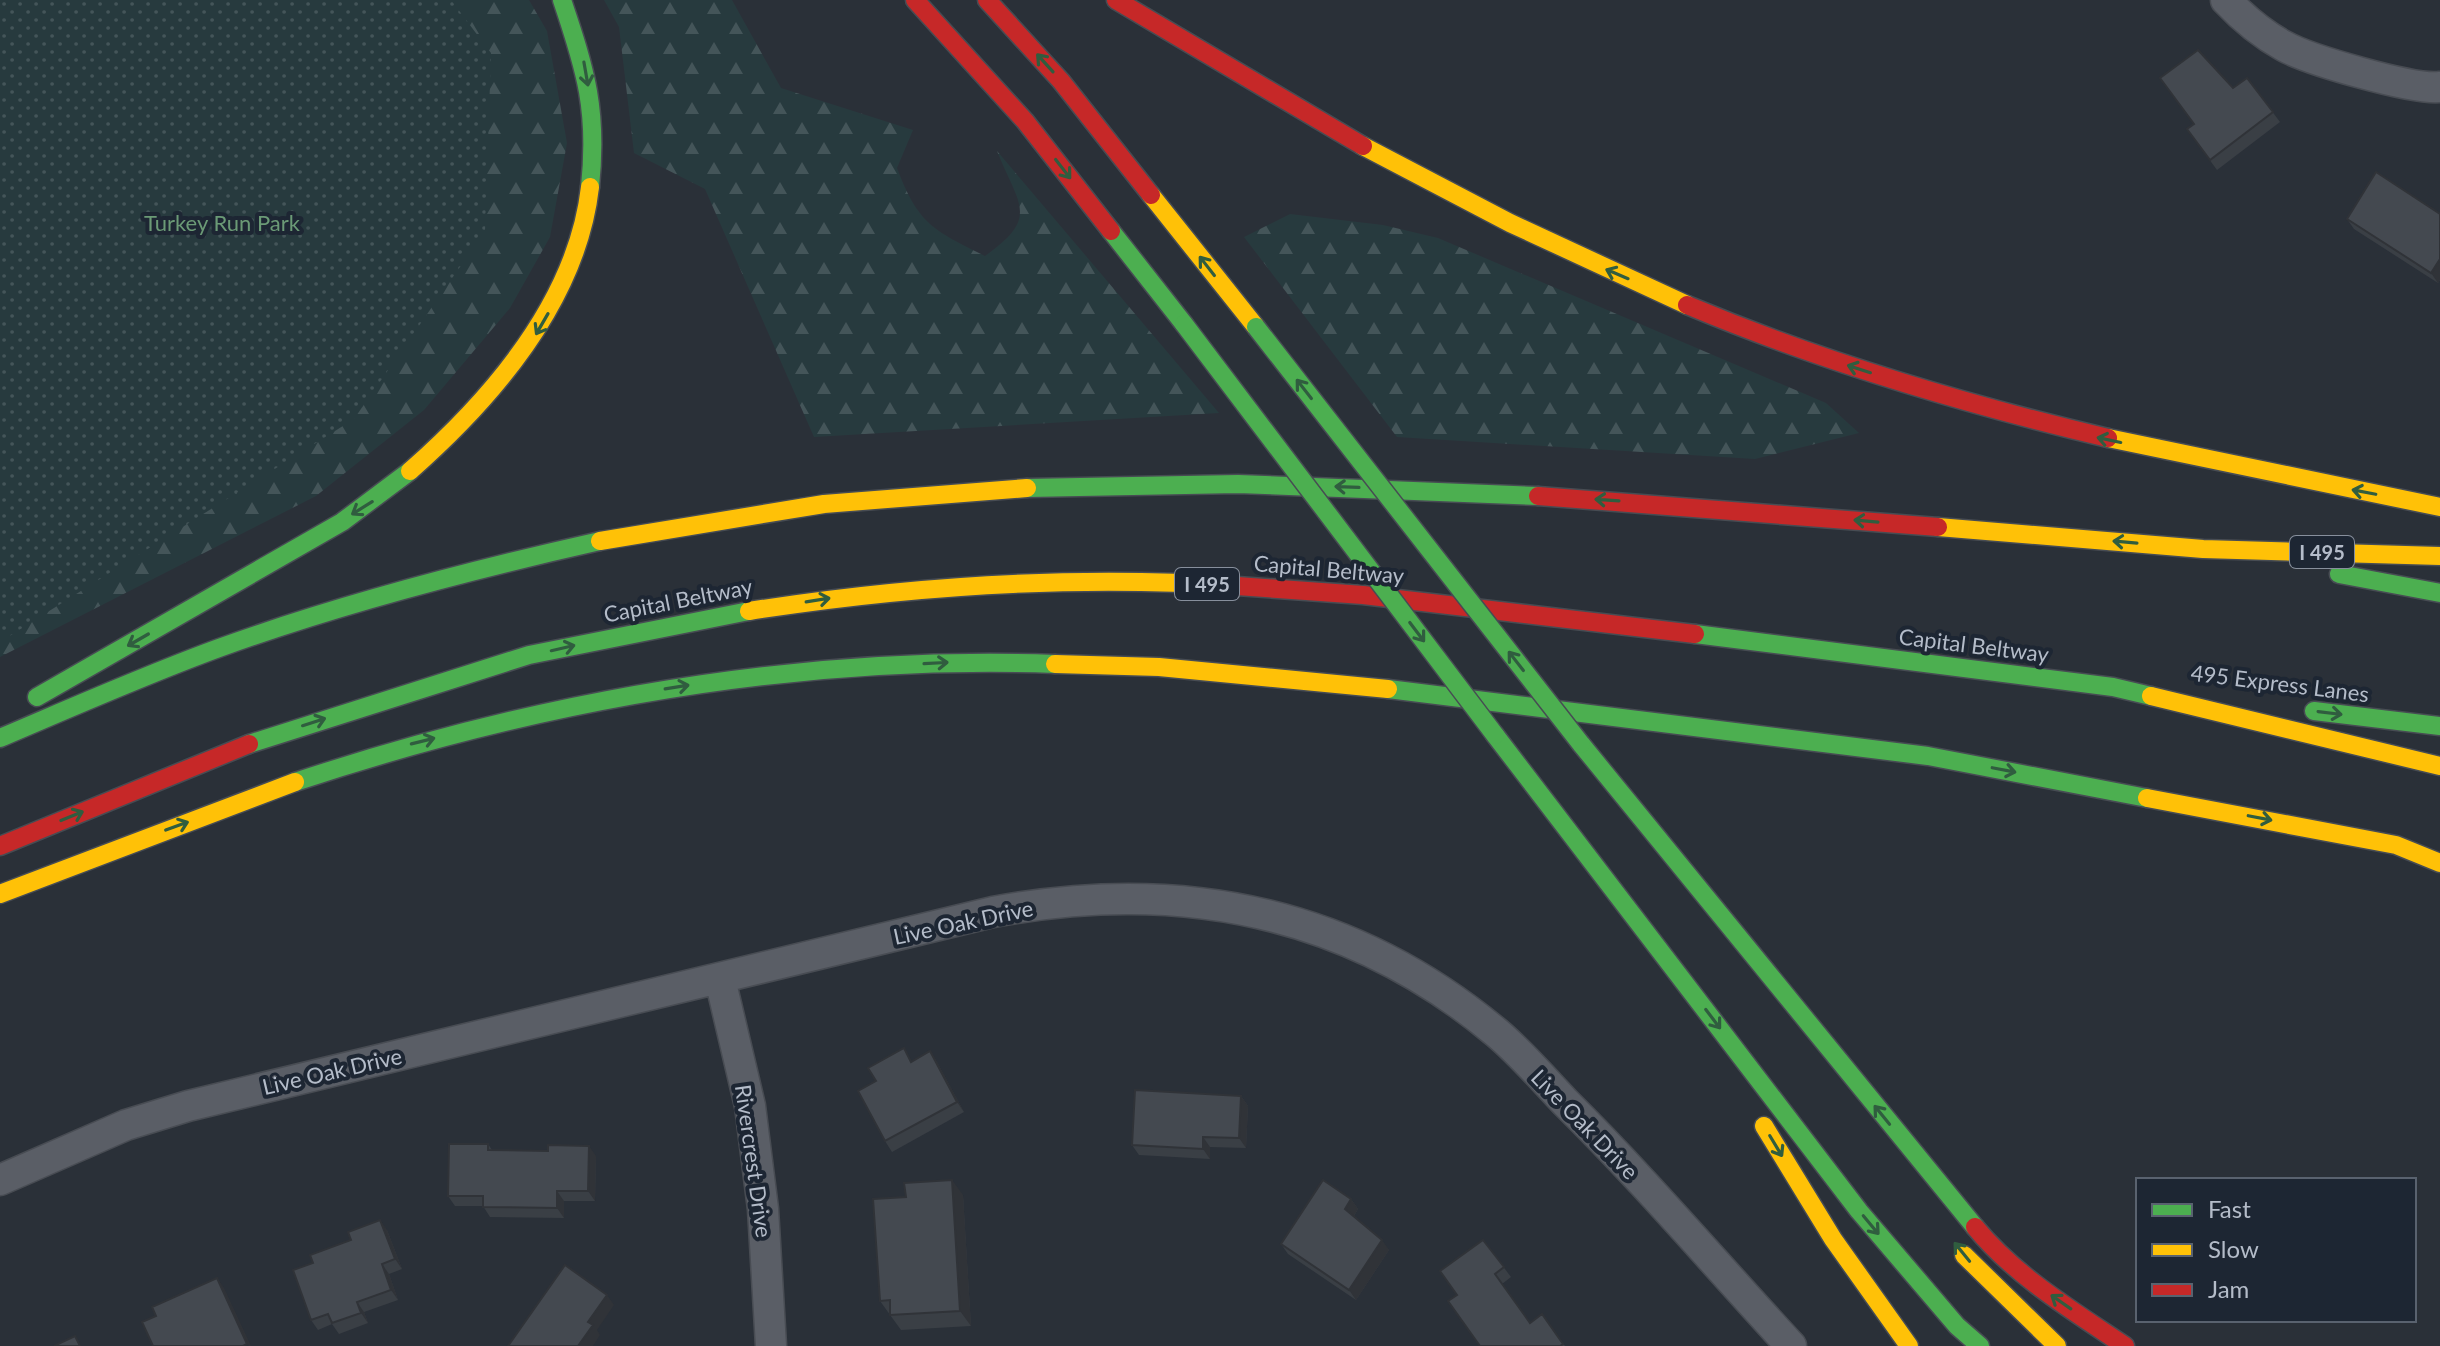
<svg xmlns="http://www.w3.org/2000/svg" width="2440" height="1346" font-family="Lato,sans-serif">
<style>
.forest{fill:url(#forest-firs)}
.park{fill:url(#park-dots)}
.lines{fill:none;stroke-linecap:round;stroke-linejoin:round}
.street-casing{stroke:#484c53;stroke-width:33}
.fast-casing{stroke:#474c53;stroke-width:21}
.slow-casing{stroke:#474c53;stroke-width:21}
.jam-casing{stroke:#474c53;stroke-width:21}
.street{stroke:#5a5e66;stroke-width:30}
.fast{stroke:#4caf50;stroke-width:18}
.slow{stroke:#ffc107;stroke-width:18}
.jam{stroke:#c62828;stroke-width:18}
.fast-bridge-casing{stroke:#474c53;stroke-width:21;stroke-linecap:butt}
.fast-bridge{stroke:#4caf50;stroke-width:18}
.wall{fill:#3a3f45}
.shaded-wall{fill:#303338}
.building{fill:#444950;stroke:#303338;stroke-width:2}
.oneway{stroke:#305d3f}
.labels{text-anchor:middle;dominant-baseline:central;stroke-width:8;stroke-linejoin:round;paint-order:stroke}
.shield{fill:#1d2633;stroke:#878f9c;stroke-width:2}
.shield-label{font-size:20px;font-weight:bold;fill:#b4bcc9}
.park-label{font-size:22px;fill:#6b9a76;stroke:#1d2633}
.street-label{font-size:22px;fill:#b4bcc9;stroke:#1d2633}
</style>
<defs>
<pattern id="forest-firs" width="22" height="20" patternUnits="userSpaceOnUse" patternTransform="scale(2)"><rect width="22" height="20" fill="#273a3e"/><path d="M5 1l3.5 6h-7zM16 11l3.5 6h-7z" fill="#445559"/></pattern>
<pattern id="park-dots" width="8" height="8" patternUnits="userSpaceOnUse" patternTransform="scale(2)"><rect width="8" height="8" fill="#273a3e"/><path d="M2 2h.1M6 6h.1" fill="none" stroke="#445559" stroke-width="1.8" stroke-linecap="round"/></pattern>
</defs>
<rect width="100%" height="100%" fill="#2a3038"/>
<path class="forest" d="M0,0H529L547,31L567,143L550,237L510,308L424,410L316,496L0,657Z
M604,0H732L781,88L913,130L897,168C918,224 933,230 985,256C1040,217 1019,206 997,151L1219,413L814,437L705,189L634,153L619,27Z
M1290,214L1383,225L1438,238L1826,403L1859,433L1755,459L1397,437L1244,237Z"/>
<path class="park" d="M0,0H451L491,53L485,231L354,419L0,642Z"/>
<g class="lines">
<defs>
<path id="street" d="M2226,0C2243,18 2262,34 2284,46C2309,60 2413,90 2440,87
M720,979L750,1106L763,1209L771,1346
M0,1180L126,1125L188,1106L993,912C1180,877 1350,910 1497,1033C1522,1054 1543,1079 1565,1102C1644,1180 1716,1265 1791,1346"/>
<path id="fast" d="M562,0C586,71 598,111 590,187
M1111,231L1184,324
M1027,488L1238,484L1538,496
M2339,574L2440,593
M1695,634L2113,687L2151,696
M1388,689L1928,756L2147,798
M37,697L342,522L410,471
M2314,711L2440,726
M1495,735L1859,1211L1957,1326L1980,1346
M0,738C73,707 145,675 219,648C343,603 471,570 600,541
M249,744L529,655L749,611
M1581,744L1975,1227
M295,782C539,701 796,655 1055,664"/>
<path id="slow" d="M1363,146L1510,223L1687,305
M1151,195L1256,327
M2108,438L2440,507
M410,471C493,398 577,301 590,187
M1938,527L2203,549L2440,556
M600,541L824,504L1027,488
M749,611C910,586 1075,575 1237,586
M1055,664L1159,667L1388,689
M2151,696L2440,766
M2147,798L2396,845L2440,863
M0,894L295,782
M1764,1126L1833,1239L1909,1346
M1964,1255L2057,1346"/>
<path id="jam" d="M915,0L1025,121L1111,231
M987,0L1061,81L1151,195
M1116,0L1363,146
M1687,305C1823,362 1964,404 2108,438
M1538,496L1938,527
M1237,586L1363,595L1695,634
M0,846L249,744
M1975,1227C2015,1276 2073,1311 2125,1346"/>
</defs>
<use href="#street" class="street-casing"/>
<use href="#fast" class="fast-casing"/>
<use href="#slow" class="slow-casing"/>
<use href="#jam" class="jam-casing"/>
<use href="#street" class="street"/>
<use href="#fast" class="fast"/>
<use href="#slow" class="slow"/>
<use href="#jam" class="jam"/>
<defs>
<path id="fast-bridge" d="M1184,324L1495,735
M1256,327L1581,744"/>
</defs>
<use href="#fast-bridge" class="fast-bridge-casing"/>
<use href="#fast-bridge" class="fast-bridge"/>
</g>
<path class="wall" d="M2247,78L2280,122L2217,170L2187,129L2233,88Z
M2440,214V280L2438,283L2354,229L2347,219Z
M930,1051L937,1062L964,1112L892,1152L885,1141L913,1061Z
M1241,1096L1248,1106L1246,1148L1210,1147V1159L1139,1155L1132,1145Z
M488,1144L492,1150L596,1156L595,1201H564V1218L490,1217L483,1206H455L448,1196Z
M963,1195L971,1326L901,1330L880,1301Z
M1351,1199L1358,1209L1354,1216L1389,1250L1356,1300L1288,1254L1281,1244Z
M387,1230L402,1269L389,1274L398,1300L364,1312L368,1323L339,1334L332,1324L318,1330L311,1320L313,1263Z
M1483,1240L1511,1277L1502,1284L1530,1323L1542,1314L1565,1346H1480L1457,1295Z"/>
<path class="shaded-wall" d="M2440,259V280L2438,283L2431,273Z
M930,1051L937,1062L964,1112L957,1102Z
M1241,1096L1248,1106L1246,1148L1239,1138Z
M1203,1137L1210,1147V1159L1203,1149Z
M589,1146L596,1156L595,1201L588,1191Z
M952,1180L963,1195L971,1326L960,1311Z
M557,1191L564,1201V1218L557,1208Z
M1351,1199L1358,1209L1352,1219L1345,1209Z
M380,1220L387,1230L402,1269L395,1259Z
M1382,1240L1389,1250L1356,1300L1349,1290Z
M382,1264L389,1274L398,1300L391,1290Z
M217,1278L224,1288L251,1346H249L247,1344Z
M607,1295L614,1305L597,1330L600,1335L593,1346H578L588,1322Z
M357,1302L364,1312L368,1323L361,1313Z"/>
<path class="building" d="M2198,50L2233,88L2247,78L2273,112L2210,160L2187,129L2194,124L2160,78Z
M2376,172L2440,214V259L2431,273L2347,219Z
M904,1048L911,1062L930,1051L957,1102L885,1141L858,1091L876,1081L868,1068Z
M1135,1090L1241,1096L1239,1138L1203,1137V1149L1132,1145Z
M449,1144H488V1150L548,1151V1145L589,1146L588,1191H557V1208L483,1207V1196H448Z
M952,1180L960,1311L890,1315V1300L880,1301L873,1199L906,1197L904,1183Z
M1323,1180L1351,1199L1345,1209L1382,1240L1349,1290L1281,1244Z
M380,1220L395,1259L382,1264L391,1290L357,1302L361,1313L332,1323L328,1314L311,1320L293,1270L313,1263L310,1255L351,1240L348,1232Z
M1483,1240L1504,1267L1495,1274L1530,1323L1542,1314L1563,1344L1560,1346H1480L1448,1301L1457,1295L1440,1271Z
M565,1265L607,1295L588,1322L593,1325L578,1346H508Z
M217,1278L247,1344L243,1346H153L142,1322L156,1316L152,1307Z
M75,1336L80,1346H54Z"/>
<defs><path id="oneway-shaft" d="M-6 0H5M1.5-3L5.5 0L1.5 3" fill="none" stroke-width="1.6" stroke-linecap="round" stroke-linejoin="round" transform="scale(2)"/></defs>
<g class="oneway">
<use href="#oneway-shaft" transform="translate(1045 63) rotate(-132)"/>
<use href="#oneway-shaft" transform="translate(586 74) rotate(80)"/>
<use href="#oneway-shaft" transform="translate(1063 169) rotate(52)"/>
<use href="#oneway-shaft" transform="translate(1207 266) rotate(-128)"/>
<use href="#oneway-shaft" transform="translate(1617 274) rotate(-157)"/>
<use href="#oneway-shaft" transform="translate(542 324) rotate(120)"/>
<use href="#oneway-shaft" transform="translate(1859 369) rotate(-162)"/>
<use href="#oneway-shaft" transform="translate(1304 389) rotate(-128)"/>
<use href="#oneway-shaft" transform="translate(2109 440) rotate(-168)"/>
<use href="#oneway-shaft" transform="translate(1347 487) rotate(-178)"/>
<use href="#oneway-shaft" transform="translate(2364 492) rotate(-169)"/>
<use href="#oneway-shaft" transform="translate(1607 500) rotate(-176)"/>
<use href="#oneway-shaft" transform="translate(362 508) rotate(148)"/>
<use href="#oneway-shaft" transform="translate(1866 521) rotate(-175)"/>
<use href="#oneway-shaft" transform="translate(2125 542) rotate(-175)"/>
<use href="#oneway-shaft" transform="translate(818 600) rotate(-9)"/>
<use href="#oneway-shaft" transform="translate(1417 632) rotate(53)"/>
<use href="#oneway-shaft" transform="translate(138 640) rotate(150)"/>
<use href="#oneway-shaft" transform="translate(563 648) rotate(-13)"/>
<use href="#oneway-shaft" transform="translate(1516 661) rotate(-128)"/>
<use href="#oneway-shaft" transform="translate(936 663) rotate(-3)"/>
<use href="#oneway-shaft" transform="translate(677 687) rotate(-9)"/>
<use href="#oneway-shaft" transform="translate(2330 713) rotate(7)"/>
<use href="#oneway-shaft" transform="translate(314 722) rotate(-18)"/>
<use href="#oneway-shaft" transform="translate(423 741) rotate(-14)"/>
<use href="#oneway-shaft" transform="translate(2004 770) rotate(11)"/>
<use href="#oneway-shaft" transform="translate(72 816) rotate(-22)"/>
<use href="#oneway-shaft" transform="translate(2260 818) rotate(11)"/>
<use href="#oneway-shaft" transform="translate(177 826) rotate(-20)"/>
<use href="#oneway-shaft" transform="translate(1713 1019) rotate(53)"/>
<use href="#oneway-shaft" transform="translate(1882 1115) rotate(-129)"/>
<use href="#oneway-shaft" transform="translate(1776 1146) rotate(59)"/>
<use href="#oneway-shaft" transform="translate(1871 1225) rotate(50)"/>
<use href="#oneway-shaft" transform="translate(1962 1252) rotate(-129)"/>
<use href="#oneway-shaft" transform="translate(2061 1302) rotate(-145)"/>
</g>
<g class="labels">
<g class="shield">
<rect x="2290" y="536" width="64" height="32" rx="6"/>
<rect x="1175" y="568" width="64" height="32" rx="6"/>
</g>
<g class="shield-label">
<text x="2322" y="552">I 495</text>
<text x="1207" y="584">I 495</text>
</g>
<g class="park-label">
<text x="222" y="222">Turkey Run Park</text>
</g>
<g class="street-label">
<text transform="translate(1329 569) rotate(5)">Capital Beltway</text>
<text transform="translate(678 600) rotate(-11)">Capital Beltway</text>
<text transform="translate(1974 645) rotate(7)">Capital Beltway</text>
<text transform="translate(2280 683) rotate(7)">495 Express Lanes</text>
<text transform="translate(963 922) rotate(-12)">Live Oak Drive</text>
<text transform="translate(332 1071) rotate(-13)">Live Oak Drive</text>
<text transform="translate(1585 1124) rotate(46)">Live Oak Drive</text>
<text transform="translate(754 1161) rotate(82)">Rivercrest Drive</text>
</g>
</g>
<rect x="2136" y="1178" width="280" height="144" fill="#1d2633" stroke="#59626f" stroke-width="2"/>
<rect x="2152" y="1204" width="40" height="12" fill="#4caf50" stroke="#59626f" stroke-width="2"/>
<text x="2208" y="1218" font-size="24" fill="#b4bcc9">Fast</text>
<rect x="2152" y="1244" width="40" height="12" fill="#ffc107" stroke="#59626f" stroke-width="2"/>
<text x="2208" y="1258" font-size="24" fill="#b4bcc9">Slow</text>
<rect x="2152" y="1284" width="40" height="12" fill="#c62828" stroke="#59626f" stroke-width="2"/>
<text x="2208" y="1298" font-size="24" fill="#b4bcc9">Jam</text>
</svg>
